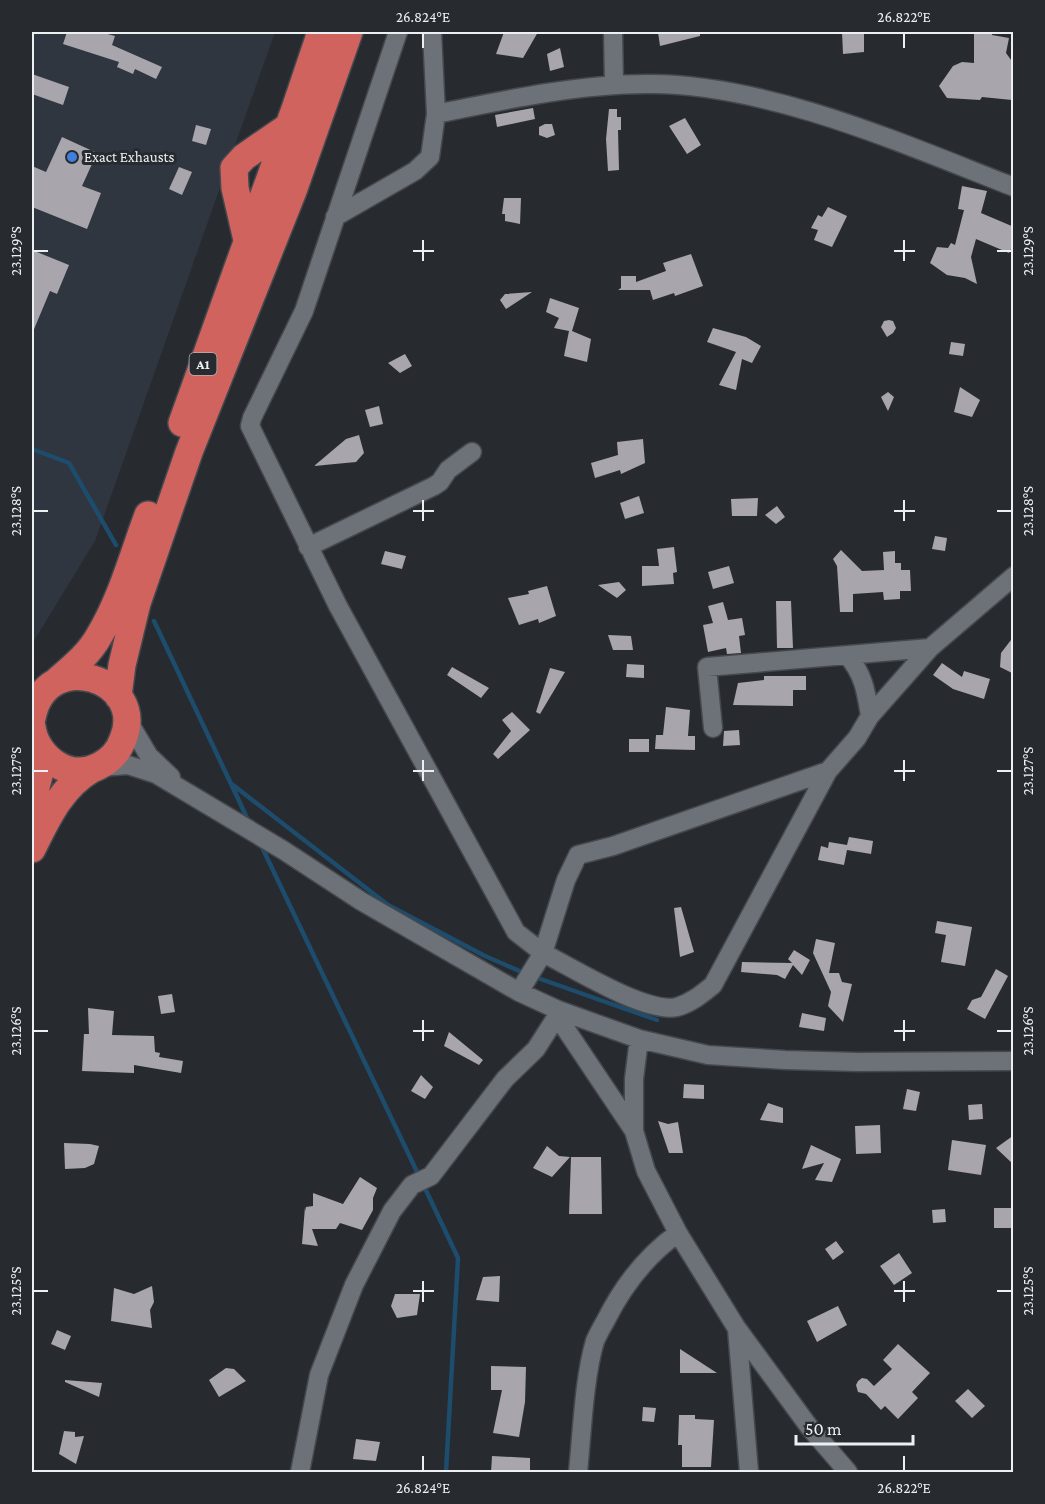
<svg xmlns="http://www.w3.org/2000/svg" width="1045" height="1504" font-family="'Crimson Pro',serif">
<style>
.built{fill:#2f3640}
.lines{fill:none;stroke-linecap:round;stroke-linejoin:round}
.stream{stroke:#1d4c6d;stroke-width:4.5}
.building{fill:#a8a5ac}
.minor-casing{stroke:#45484d;stroke-width:21}
.highway-casing{stroke:#45484d;stroke-width:30}
.minor{stroke:#6d7278;stroke-width:18}
.highway{stroke:#d0635e;stroke-width:27}
.ticks{fill:none;stroke:#edf0f3;stroke-width:2}
.shop-dot{fill:#3f7fe0;stroke:#272b30;stroke-width:2}
.labels{text-anchor:middle;dominant-baseline:central;stroke-width:6;stroke-linejoin:round;paint-order:stroke}
.shield{fill:#272b30;stroke:#b2b5b8;stroke-width:1.5}
.shield-label{font-size:14px;font-weight:bold;fill:#edf0f3}
.poi-label{font-size:15px;fill:#edf0f3;stroke:#272b30;text-anchor:start}
.neatline{fill:none;stroke:#edf0f3;stroke-width:2}
.ticks-label{font-size:15px;text-anchor:middle;fill:#edf0f3}
</style>
<rect width="100%" height="100%" fill="#272b30"/>
<path class="built" d="M32,32H275L95,541L32,644Z"/>
<g class="lines">
<path class="stream" d="M32,449L69,463L116,545
M154,621L249,822
M233,785L388,905L485,956L524,973
M260,843L419,1176
M532,976L657,1020
M423,1184L458,1258L446,1472"/>
</g>
<path class="building" d="M67,32H100L115,36L112,45L162,67L156,79L135,69L133,74L117,67L119,62L63,44Z
M504,32H538L523,58L496,54Z
M658,32H700V36L660,46Z
M842,32H864V52L843,54Z
M974,32H992V35L1009,38L1006,53L1014,64L1012,100L982,97L980,100L947,98L939,86L953,66L962,62L974,63Z
M560,48L564,67L550,71L547,54Z
M32,74L69,87L63,105L32,94Z
M533,108L535,119L497,127L495,115Z
M609,109H617V117H621V130H618L619,170L608,171L606,139Z
M685,118L701,145L687,154L669,126Z
M545,124H552L555,135L547,138L539,135V127Z
M196,125L211,129L206,145L192,141Z
M62,137L97,153L82,186L101,193L87,229L32,207V166L46,172Z
M179,167L192,172L182,195L169,189Z
M962,186L987,191L981,213L1014,227V243L1009,253L976,239L971,257L977,284L965,278L947,275L930,263L937,247L948,248L951,243L955,245L964,210L958,209Z
M504,198H521L520,224L505,221V214H502Z
M828,207L847,216L832,247L814,240L818,230L811,228L818,215L822,217Z
M32,250L69,265L57,294L50,291L32,334Z
M691,254L703,286L675,296L674,293L653,300L650,290H618L621,288V276H636V282L666,271L663,263Z
M532,292L506,309L500,300L505,294Z
M550,298L579,308L572,331L591,339L587,362L564,356L569,331L554,328L559,318L546,312Z
M889,320L893,321L896,328L893,333L887,337L881,327L884,321Z
M713,328L746,337L761,346L752,363L742,359L736,390L719,385L736,352L707,342Z
M951,342L965,344L963,356L949,354Z
M405,354L412,366L400,373L388,363Z
M960,387L980,400L972,417L954,412Z
M888,392L894,397L888,411L881,397Z
M379,406L383,424L370,427L365,410Z
M359,435L364,453L356,462L314,466L346,439Z
M643,439L645,463L621,474L620,470L595,478L591,463L618,455L617,442Z
M639,496L644,513L625,519L620,503Z
M758,498L757,516H732L731,499Z
M777,506L785,517L776,524L765,515Z
M935,536L947,538L945,551L932,549Z
M674,547L677,572L673,573L674,584L642,586V566H659L657,549Z
M841,550L862,571L884,570L883,552L895,551V563H901V570H910L911,591H900V599L884,600L883,592L853,594V612H840L837,566L833,559Z
M385,551L406,556L402,569L381,564Z
M729,566L734,583L713,589L708,572Z
M619,582L626,590L617,598L598,585Z
M547,586L556,616L539,623L538,619L519,625L508,598L529,594L528,591Z
M776,601H791L793,648H777Z
M723,602L728,620L742,618L745,635L739,636L741,653L727,654L726,648L708,652L703,625L713,623L708,606Z
M608,635L631,636L633,650H613Z
M1014,636V674L1000,667L1001,653Z
M942,663L962,677L964,671L990,679L984,699L953,689L933,675Z
M627,664L644,665V678L626,677Z
M452,667L489,688L481,698L447,675Z
M550,668L565,672L540,714L536,712Z
M764,676H806V690H793V706L733,705L738,683L764,680Z
M666,707L690,710L688,736H695V750L655,749L656,735H663Z
M512,712L530,730L498,759L493,754L511,731L502,720Z
M739,730L740,745L723,746L724,731Z
M629,739H649V752H629Z
M849,837L873,841L871,854L847,850L844,865L818,860L821,846L828,848L829,842L847,845Z
M681,907L694,952L680,957L674,908Z
M937,921L972,927L965,966L941,962L946,935L935,933Z
M816,939L835,943L829,973H839L842,982L852,984L843,1022L828,1006L831,992L813,953Z
M794,950L810,960L802,975L793,965L785,979L777,975L741,972L742,962L792,963L788,959Z
M996,969L1008,976L985,1019L967,1009L972,1000L981,997Z
M172,994L175,1012L161,1014L158,996Z
M88,1008L114,1011L112,1035L154,1036L155,1052L160,1053L159,1057L183,1061L181,1073L134,1065V1073L82,1071L84,1034H89Z
M802,1013L826,1018L824,1031L799,1027Z
M449,1032L483,1060L479,1065L444,1046Z
M421,1075L433,1087L425,1099L411,1091Z
M684,1084L704,1085V1099L683,1098Z
M907,1089L920,1092L916,1111L903,1109Z
M768,1103L783,1108V1123L760,1120Z
M982,1104L983,1119L969,1120L968,1105Z
M658,1121L668,1124L678,1122L683,1153H669Z
M880,1125L881,1153L856,1154L855,1126Z
M1014,1135V1165L996,1148Z
M952,1140L986,1145L981,1175L948,1170Z
M64,1143L90,1144L99,1146L94,1164L85,1168L65,1169Z
M811,1145L841,1159L832,1182L815,1180L824,1163L802,1169Z
M547,1146L559,1156L570,1157L552,1177L533,1168Z
M571,1157H601L602,1214H569Z
M360,1177L377,1188L373,1198V1210L362,1230L340,1223L336,1229H312L318,1246L302,1244L305,1207L306,1211V1207L313,1206V1193L343,1204Z
M994,1208H1014V1228H994Z
M945,1209L946,1222L933,1223L932,1210Z
M836,1241L844,1252L833,1260L825,1249Z
M899,1253L912,1273L894,1285L880,1266Z
M500,1276L499,1302L476,1300L483,1277Z
M152,1286L154,1302L150,1310L152,1328L111,1321L114,1288L134,1294Z
M395,1294H420L417,1315L397,1318L391,1306Z
M838,1306L847,1325L817,1342L807,1321Z
M57,1330L71,1336L65,1350L51,1344Z
M898,1344L930,1373L912,1392L918,1398L898,1419L885,1406L881,1410L866,1394L858,1392L856,1385L858,1381L862,1378L867,1379L874,1386L892,1369L883,1360Z
M680,1349L717,1373H680Z
M491,1366L526,1367L525,1402L519,1437L493,1433L502,1390H491Z
M226,1368L234,1369L246,1381L219,1397L209,1380Z
M65,1380L102,1383L99,1397L65,1382Z
M968,1389L985,1406L972,1418L955,1401Z
M643,1407L656,1408L654,1422L642,1421Z
M679,1415H695V1419L714,1420L711,1467H682V1445H678Z
M64,1431L75,1432V1437L84,1436L76,1464L59,1454Z
M356,1439L380,1442L376,1461L353,1459Z
M492,1456L530,1458V1473H491Z"/>
<g class="lines">
<defs>
<path id="minor" d="M398,32L304,311L252,418L250,426L338,606L516,932L543,953L566,880L578,855L613,846L828,771
M613,32L614,85
M436,114C504,100 583,83 652,84C771,85 903,144 1014,187
M335,217L415,171L430,157L436,114L432,32
M308,547L434,486L440,482L448,470L472,452
M847,655C864,675 866,691 870,716
M127,719L149,756L171,777
M713,728L707,667L930,648
M100,767L128,765L156,774L283,850L361,901L519,992L558,1010L639,1039L708,1055L785,1060L858,1062L1014,1061
M519,992L543,953C573,968 646,1014 677,1007C691,1003 702,994 713,985L828,771L857,738L870,716L930,648L1014,576
M557,1016L634,1131
M639,1039L634,1079V1131L646,1171L678,1233L736,1327L810,1428L848,1472
M737,1329L749,1472
M300,1472L319,1375L354,1285L392,1211L412,1185L431,1176L505,1079L536,1049L557,1016L558,1010
M578,1472C582,1433 584,1378 595,1341C598,1334 602,1327 606,1320C624,1284 646,1256 678,1233"/>
<path id="highway" d="M247,240L235,188L234,168L244,157L289,126
M182,423L296,106L321,32
M58,680C73,667 89,654 99,636C121,600 133,555 148,515
M118,696L122,665L137,603L189,452L293,191L349,32
M32,718C46,645 148,679 123,739C119,751 111,760 99,766C69,782 36,757 32,727
M32,803L42,764V753
M32,849C47,819 61,787 92,769"/>
</defs>
<use href="#minor" class="minor-casing"/>
<use href="#highway" class="highway-casing"/>
<use href="#minor" class="minor"/>
<use href="#highway" class="highway"/>
</g>
<path class="ticks" d="M423,33V48M904,33V48M423,240V261M904,240V261M33,251H48M413,251H434M894,251H915M997,251H1012M423,500V521M904,500V521M33,511H48M413,511H434M894,511H915M997,511H1012M423,760V781M904,760V781M33,771H48M413,771H434M894,771H915M997,771H1012M423,1020V1041M904,1020V1041M33,1031H48M413,1031H434M894,1031H915M997,1031H1012M423,1281V1302M904,1281V1302M33,1291H48M413,1291H434M894,1291H915M997,1291H1012M423,1456V1471M904,1456V1471"/>
<circle class="shop-dot" cx="72" cy="157" r="6"/>
<g class="labels">
<rect class="shield" x="189.5" y="353" width="27" height="22" rx="4.5"/>
<g class="shield-label">
<text x="203" y="364">A1</text>
</g>
<g class="poi-label">
<text x="84" y="157">Exact Exhausts</text>
</g>
</g>
<rect width="1045" height="1504" fill="none" stroke="#272b30" stroke-width="66"/>
<path d="M796 1435v9h117v-9" fill="none" stroke="#edf0f3" stroke-width="3"/>
<text x="805" y="1435" font-size="18" fill="#edf0f3" stroke="#272b30" stroke-width="4.5" paint-order="stroke">50 m</text>
<rect x="33" y="33" width="979" height="1438" class="neatline"/>
<g class="ticks-label">
<text x="423" y="22">26.824°E</text>
<text x="904" y="22">26.822°E</text>
<text transform="translate(1028 251) rotate(-90)" y="5">23.129°S</text>
<text transform="translate(16 251) rotate(-90)" y="5">23.129°S</text>
<text transform="translate(16 511) rotate(-90)" y="5">23.128°S</text>
<text transform="translate(1028 511) rotate(-90)" y="5">23.128°S</text>
<text transform="translate(16 771) rotate(-90)" y="5">23.127°S</text>
<text transform="translate(1028 771) rotate(-90)" y="5">23.127°S</text>
<text transform="translate(1028 1031) rotate(-90)" y="5">23.126°S</text>
<text transform="translate(16 1031) rotate(-90)" y="5">23.126°S</text>
<text transform="translate(16 1291) rotate(-90)" y="5">23.125°S</text>
<text transform="translate(1028 1291) rotate(-90)" y="5">23.125°S</text>
<text x="423" y="1493">26.824°E</text>
<text x="904" y="1493">26.822°E</text>
</g>
</svg>
